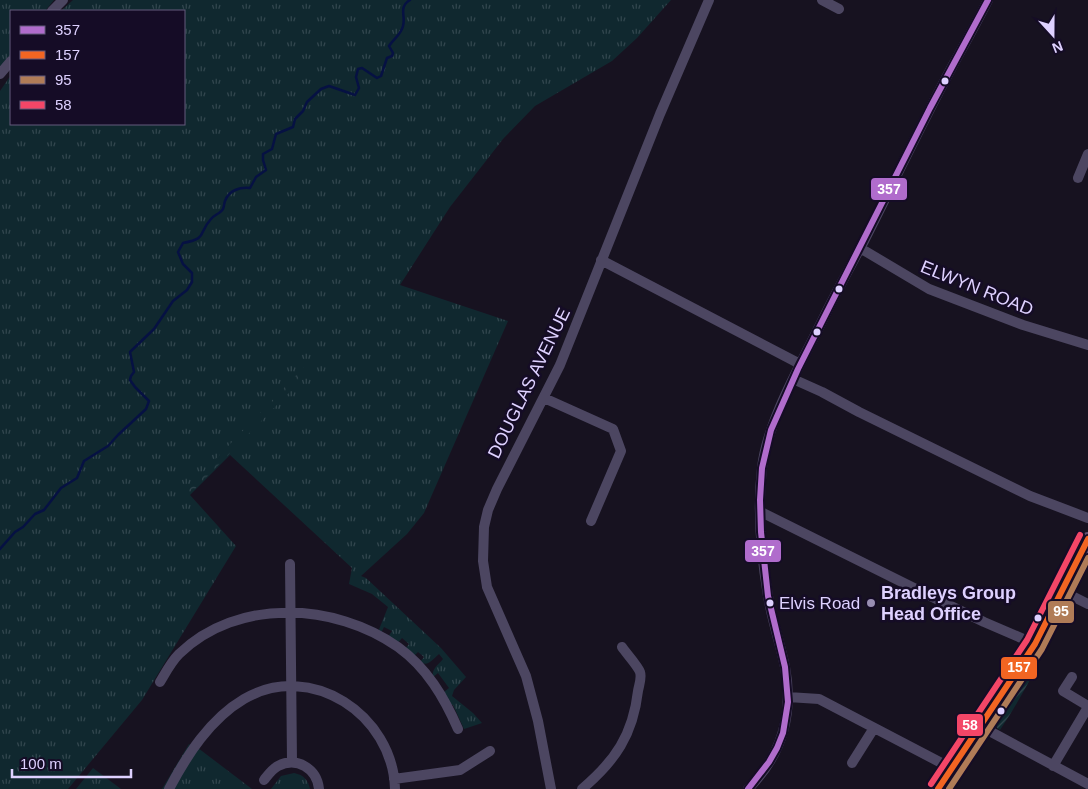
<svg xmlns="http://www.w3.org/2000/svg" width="1088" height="789" font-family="Helvetica,sans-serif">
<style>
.grass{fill:url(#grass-tufts)}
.forest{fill:url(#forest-crowns)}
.garden{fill:url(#garden-furrows)}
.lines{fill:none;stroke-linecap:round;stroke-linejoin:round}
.stream{stroke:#061143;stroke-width:2.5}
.minor{stroke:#4c4661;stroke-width:10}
.major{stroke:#625072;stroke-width:14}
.bus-1-casing{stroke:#150c26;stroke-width:10}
.bus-2-casing{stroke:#150c26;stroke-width:10}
.bus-3-casing{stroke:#150c26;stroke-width:10}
.bus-4-casing{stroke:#150c26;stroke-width:10}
.bus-1{stroke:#b06ccc;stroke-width:6}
.bus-2{stroke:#f26522;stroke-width:6}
.bus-3{stroke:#b07c57;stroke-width:6}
.bus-4{stroke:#f34667;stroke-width:6}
.bus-dot{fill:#ded1ff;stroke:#150c26;stroke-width:2}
.poi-dot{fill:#988eb1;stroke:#150c26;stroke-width:2}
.labels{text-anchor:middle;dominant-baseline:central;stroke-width:5;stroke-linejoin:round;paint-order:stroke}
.bus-label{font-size:17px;fill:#ded1ff;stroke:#150c26;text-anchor:start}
.street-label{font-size:18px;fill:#ded1ff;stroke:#150c26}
.poi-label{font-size:18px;font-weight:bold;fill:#ded1ff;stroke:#150c26;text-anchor:start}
.line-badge{stroke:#150c26;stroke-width:2}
.badge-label{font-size:14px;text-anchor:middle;font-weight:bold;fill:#fff}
</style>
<defs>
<pattern id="grass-tufts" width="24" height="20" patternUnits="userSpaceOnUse" patternTransform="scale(1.25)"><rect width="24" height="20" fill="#10282f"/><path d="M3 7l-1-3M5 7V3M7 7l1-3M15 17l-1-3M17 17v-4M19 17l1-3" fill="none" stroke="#32464e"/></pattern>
<pattern id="forest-crowns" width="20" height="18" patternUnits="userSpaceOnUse" patternTransform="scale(1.25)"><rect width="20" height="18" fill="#10282f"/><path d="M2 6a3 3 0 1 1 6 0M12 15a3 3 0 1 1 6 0" fill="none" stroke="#32464e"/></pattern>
<pattern id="garden-furrows" width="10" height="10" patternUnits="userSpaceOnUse" patternTransform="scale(1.25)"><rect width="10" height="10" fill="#10282f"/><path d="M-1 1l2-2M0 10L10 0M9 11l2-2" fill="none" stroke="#32464e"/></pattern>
</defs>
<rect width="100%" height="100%" fill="#171220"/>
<path class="grass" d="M0,0H54L45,11H11V54L0,68Z
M73,0H671L637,38L612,61L535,106L503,139L450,207L400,285L508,321L424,513L407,534L361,576L366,578L441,648L466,677L454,690L452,696L473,713L482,723L464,729L453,705H451L444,692L449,688L438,673L433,677C431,669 439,664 443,659L439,654C432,660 428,667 420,662L424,657L418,652L414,656L405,649L409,644L402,638L397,644L388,637L392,631L384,627L381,633L378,632L388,607L372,594L349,584L352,568L230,455L190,495L236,546L142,700L68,789H0V91L11,75V124H184V11H61Z
M189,744L198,748L252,789H162Z
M93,768L121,789H76Z
M294,773C304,775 308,780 310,789H271L281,776Z"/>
<path class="forest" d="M305,366L311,370L190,494L186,490Z"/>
<path class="garden" d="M1036,655L1040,658C1029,684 1015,707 1000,730L997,728L994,716L1004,703L1007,702L1011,697L1010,693Z"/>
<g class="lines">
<path class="stream" d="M0,549L15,532L23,527L35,514L44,510L61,488L77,478L84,461L108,446L118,435L146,409L149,401L135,387L130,380L131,376L134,372L130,352L154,329L173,301L187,290L192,282V273L183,264L178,252L183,243C209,238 197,234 211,219C214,215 221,213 223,209C224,207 224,204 225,201C229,190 240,187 250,188L256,177L266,170L263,160V154L272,149L276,134L293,127L295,119L303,111L307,102L321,89L329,86L355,95L359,88L356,77L358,69L362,68L377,78L381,76L387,58L392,56L393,53L389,46C394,38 401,35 403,26C406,16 398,7 410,0"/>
<path class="minor" d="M822,0L839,9
M52,11L63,0
M0,74L11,61
M1078,178L1088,154
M860,248L929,289L1023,325L1088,345
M601,260L800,364
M793,379L822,392L859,412L1030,496L1088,518
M544,398L613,429L621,451L591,521
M761,512L924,593L984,622L1035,644
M290,564L292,762
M1062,591L1088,604
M1072,677L1063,691L1088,706
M160,682C166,672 171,662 179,654C238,597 335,603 398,647C427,668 444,697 458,729
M788,697L819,699L951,768
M980,726L1088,784
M852,763L874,728
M1053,766L1088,707
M394,779L460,770L490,751
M264,780C268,775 272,769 278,766C297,756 317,769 319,789
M169,789C187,755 210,719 244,699C311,660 393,715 395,789
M551,789L538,721L526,676L487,587L483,561L484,527L488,510L497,489L560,365L660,114L709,0
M582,789C615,761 633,735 638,691C639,685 642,678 640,672C638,666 626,653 622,647
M748,789C782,755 794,715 785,667C780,643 772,620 768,596C761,554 757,510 762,468C767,420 805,357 826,313C838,289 851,265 864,241C894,182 922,122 953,65C965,43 977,22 988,0"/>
<path class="major" d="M938,789L1035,644L1088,539"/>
<defs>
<path id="bus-1" d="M748,789L769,762L777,748L783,733L788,702L785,667L768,596L761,532L760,500L762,468L771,430L798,369L930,108L988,0"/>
<path id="bus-2" d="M938,789L1035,644L1088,539"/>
<path id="bus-3" d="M949,789L1042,649L1088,558"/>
<path id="bus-4" d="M931,784L1027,640L1080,535"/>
</defs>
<use href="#bus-1" class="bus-1-casing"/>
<use href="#bus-2" class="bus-2-casing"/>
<use href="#bus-3" class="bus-3-casing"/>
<use href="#bus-4" class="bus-4-casing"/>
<use href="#bus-1" class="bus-1"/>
<use href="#bus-2" class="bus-2"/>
<use href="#bus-3" class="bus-3"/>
<use href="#bus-4" class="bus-4"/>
</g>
<g class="bus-dot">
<circle cx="945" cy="81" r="4.5"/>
<circle cx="839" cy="289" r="4.5"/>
<circle cx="817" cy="332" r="4.5"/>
<circle cx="770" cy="603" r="4.5"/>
<circle cx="1038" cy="618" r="4.5"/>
<circle cx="1001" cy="711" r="4.5"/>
</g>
<circle class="poi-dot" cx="871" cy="603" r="5"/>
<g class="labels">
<g class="bus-label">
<text x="779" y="603">Elvis Road</text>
</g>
<g class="street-label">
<text transform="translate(977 288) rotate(22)">ELWYN ROAD</text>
<text transform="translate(529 383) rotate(-64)">DOUGLAS AVENUE</text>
</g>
<g class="poi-label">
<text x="881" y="593">Bradleys Group<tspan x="881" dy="21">Head Office</tspan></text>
</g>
</g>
<g class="line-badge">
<rect x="870" y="177" width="38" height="24" rx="5" fill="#b06ccc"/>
<rect x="744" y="539" width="38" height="24" rx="5" fill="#b06ccc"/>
<rect x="1047" y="600" width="28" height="24" rx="5" fill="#b07c57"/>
<rect x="1000" y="656" width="38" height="24" rx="5" fill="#f26522"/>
<rect x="956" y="713" width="28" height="24" rx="5" fill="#f34667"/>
</g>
<g class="badge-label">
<text x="889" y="194">357</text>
<text x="763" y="556">357</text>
<text x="1061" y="616">95</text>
<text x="1019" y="672">157</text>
<text x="970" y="730">58</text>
</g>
<rect x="10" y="10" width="175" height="115" fill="#150c26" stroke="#655b7d"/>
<rect x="20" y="26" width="25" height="8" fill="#b06ccc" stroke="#655b7d"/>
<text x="55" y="35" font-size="15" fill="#ded1ff">357</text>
<rect x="20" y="51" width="25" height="8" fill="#f26522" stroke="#655b7d"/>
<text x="55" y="60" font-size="15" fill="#ded1ff">157</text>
<rect x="20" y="76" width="25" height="8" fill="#b07c57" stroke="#655b7d"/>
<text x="55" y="85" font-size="15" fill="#ded1ff">95</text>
<rect x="20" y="101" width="25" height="8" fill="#f34667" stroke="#655b7d"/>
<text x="55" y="110" font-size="15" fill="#ded1ff">58</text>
<g transform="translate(1053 35) rotate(159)" stroke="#150c26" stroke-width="4" paint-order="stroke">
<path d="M0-4L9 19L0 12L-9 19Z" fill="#ded1ff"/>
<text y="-8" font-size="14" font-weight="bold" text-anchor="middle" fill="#ded1ff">N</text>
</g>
<path d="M12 769v8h119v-8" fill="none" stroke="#ded1ff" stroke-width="2.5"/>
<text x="20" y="769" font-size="15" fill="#ded1ff" stroke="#150c26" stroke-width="4" paint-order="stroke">100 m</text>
</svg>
